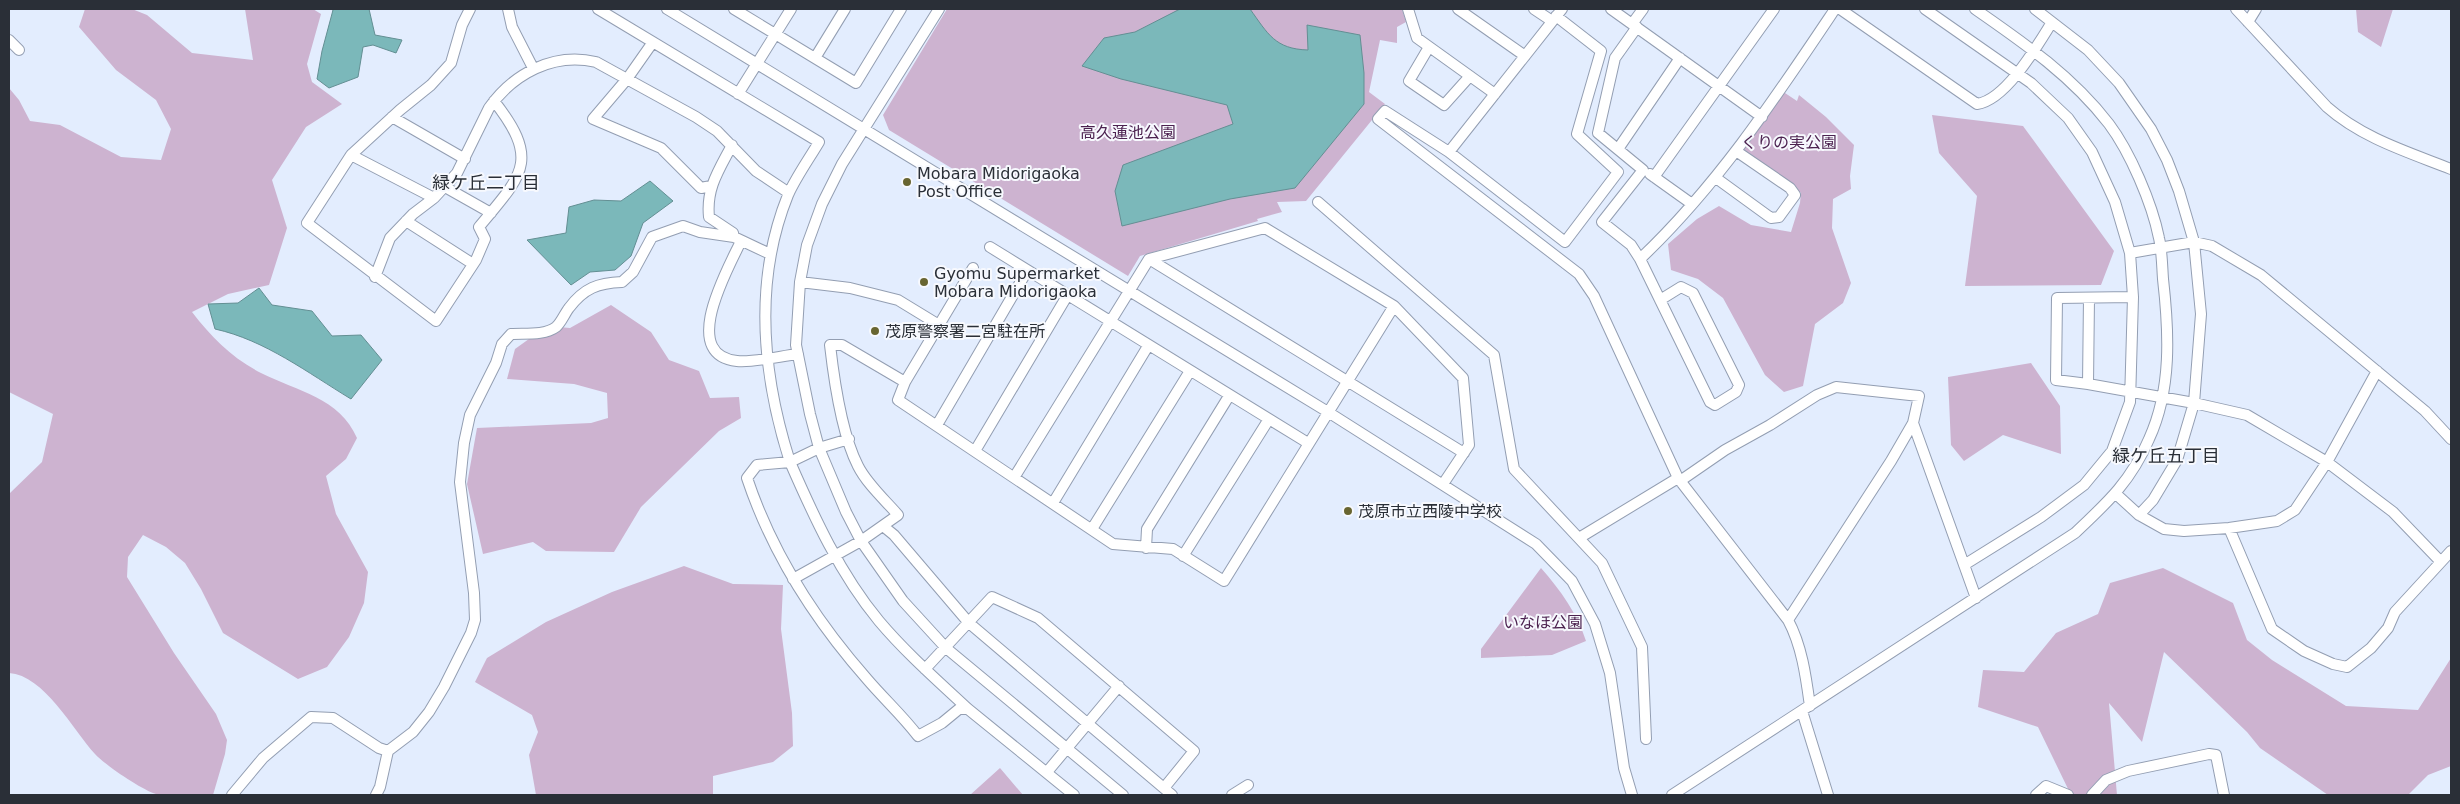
<svg xmlns="http://www.w3.org/2000/svg" width="2460" height="804" font-family="'DejaVu Sans','Noto Sans JP',sans-serif">
<style>
.green{fill:#cdb3d0}
.water{fill:#7bb8ba;stroke:#638f93}
.lines{fill:none;stroke-linecap:round;stroke-linejoin:round}
.minor-casing{stroke:#939eb2;stroke-width:12}
.minor{stroke:#fff;stroke-width:10}
.poi-dot{fill:#686531;stroke:#f7f9fe;stroke-width:2}
.labels{text-anchor:middle;dominant-baseline:central;stroke-width:4;stroke-linejoin:round;paint-order:stroke}
.park-label{font-size:16px;fill:#4c2250;stroke:#f7f9fe}
.poi-label{font-size:16px;fill:#2a2f37;stroke:#f7f9fe;text-anchor:start}
.neighbourhood-label{font-size:18px;fill:#2a2f37;stroke:#f7f9fe}
</style>
<rect width="100%" height="100%" fill="#e3edfe"/>
<path class="green" d="M85,9H132L147,15L192,53L253,60L245,9H313L321,14L307,64L312,82L342,104L306,127L272,180L287,228L269,285L228,294L192,312C212,338 232,358 261,373C297,391 340,398 357,438L346,459L326,476L336,514L368,572L364,603L349,637L327,667L298,679L223,633L201,589L185,563L166,547L143,535L128,557L127,577L174,653L216,714L227,740L225,754L213,795C197,795 169,799 156,794C142,790 105,765 95,754C73,730 44,675 9,673V494L42,462L53,414L9,392V88L19,100L30,121L60,125L121,157L161,160L171,129L156,100L116,70L79,27Z
M947,9H1402L1406,22L1397,27V43L1380,40L1369,92L1385,104L1306,201L1277,202L1282,212L1257,219L1258,221L1140,256L1128,276L889,130L883,115Z
M2356,9H2393L2381,47L2358,32Z
M1782,91L1797,101L1799,95L1826,117L1854,145L1850,176L1851,189L1833,199L1832,228L1851,283L1843,303L1815,324L1803,386L1784,392L1765,375L1723,298L1698,279L1671,270L1668,244L1697,219L1719,206L1751,225L1791,232L1800,203L1801,192L1798,195L1743,149Z
M1932,115L2023,126L2114,251L2101,285L1965,286L1977,196L1939,153Z
M611,305L651,332L669,360L699,371L710,398L739,397L741,418L719,431L641,507L614,552L546,551L533,542L483,554L467,484L477,428L591,423L608,418L607,393L574,384L507,379L515,349L547,326L570,328Z
M2031,363L2060,406L2061,454L2003,435L1964,461L1951,445L1948,377Z
M684,566L733,584L783,585L781,629L792,713L793,746L773,762L713,776V795H536L529,755L538,732L532,715L475,682L487,658L546,622L612,592Z
M1541,568C1561,591 1577,613 1586,641L1552,655L1481,658V649Z
M2163,568L2233,603L2247,640L2272,660L2346,706L2418,710L2451,658V766L2428,775L2408,795H2328L2260,748L2247,732L2164,652L2142,742L2109,703L2117,795H2071L2038,727L1978,707L1983,670L2024,672L2056,633L2098,614L2110,583Z
M1000,768L1023,795H970Z"/>
<path class="water" d="M331,9H369L375,35L402,40L396,53L373,45L363,47L358,77L329,88L317,79L322,51L333,10Z
M1180,9H1250C1268,34 1275,49 1308,50L1307,25L1360,35L1364,73V104L1295,188L1230,199L1122,226L1115,191L1123,165L1233,124L1227,105L1121,79L1082,66L1104,38L1135,32Z
M650,181L673,201L643,223L631,256L615,270L590,272L571,285L527,240L566,233L569,207L594,200L621,201Z
M259,288L272,305L312,311L332,336L361,335L382,360L351,399C308,373 265,340 215,329L208,304L238,303Z"/>
<g class="lines">
<defs>
<path id="minor" d="M508,9L512,27L533,68
M598,9L819,142C809,159 796,177 788,195C753,282 762,374 790,462L757,465L747,478C772,553 815,620 867,679C884,699 902,715 918,736L942,723L959,709H968L1074,795
M667,9L1328,412L1536,544L1572,581L1595,624L1610,673L1624,768L1632,795
M734,9L856,83L901,9
M939,9L842,164L822,204L807,245L800,282L796,345L810,414L819,448L846,512L861,541L903,601L946,648L1123,795
M1408,9L1417,38L1495,94
M1458,9L1525,56
M1534,9L1552,21
M1562,9L1449,152L1385,111L1378,119L1579,274L1594,296L1678,478L1788,620C1802,646 1806,677 1810,706
M1611,9L1762,117
M1840,9L1977,104C2006,100 2037,46 2052,22
M1925,9L2031,83L2068,118L2092,152L2115,202L2130,253L2133,297L2130,402L2112,451L2084,485L2041,517L1964,565
M2035,9L2088,50L2119,83L2151,129L2167,160L2179,191L2194,242L2201,314L2194,403L2177,460L2153,500L2139,515
M2236,9L2327,107C2362,138 2408,152 2451,169
M2248,22L2256,9
M1632,24L1643,9
M1637,27L1615,58L1598,133L1643,170L1602,222L1631,245L1640,259L1710,402L1715,405L1736,392L1739,385L1693,293L1681,287L1660,300
M9,40L19,50
M653,42L627,79L593,119L661,148L701,188L711,186
M1429,47L1409,81L1444,105L1470,76
M815,58L845,9
M738,94L791,9
M494,101C541,161 522,175 479,227L485,239L476,260L436,321L307,223L351,155L434,198L457,173L489,108C513,74 553,52 596,62L696,117L717,131L756,171L789,193
M392,117L465,159
M732,145C719,170 706,188 709,217L733,233L734,237
M1618,149L1680,58
M1449,152L1565,242L1618,172L1577,134L1601,51L1556,16
M351,155L400,110L431,85L451,63L462,25L470,9
M1650,174L1692,204
M1654,177L1774,9
M1716,178L1771,218L1779,217L1795,195L1790,188L1736,151
M445,187L491,213
M1318,202L1494,355L1514,469L1602,563L1642,647L1646,739
M406,221L473,264
M741,241C729,267 678,355 737,361C752,363 781,356 798,354
M990,247L1308,443
M2130,253L2194,242L2212,246L2261,275L2425,411L2451,439
M1149,259L1464,453
M1640,259C1718,185 1776,97 1835,9
M973,268L905,382L898,400L1113,544L1173,549L1224,581L1394,306
M375,277L390,238L413,214L434,198
M800,282L850,288L898,300L939,325
M2133,297L2057,298L2056,380L2088,384L2194,403L2247,415L2327,462L2393,512L2441,562
M2088,384L2089,298
M1913,423L1976,598
M937,425L1027,271
M849,439L819,448L790,462C814,517 840,574 879,621C906,653 938,681 968,709
M975,451L1067,296
M1015,476L1149,259L1265,228L1394,306L1463,378L1469,445L1443,484
M1680,481L1725,450L1770,425L1817,395L1836,387L1919,396L1913,423L1891,461L1788,620
M2116,494L2139,515L2164,529L2184,531L2229,528L2277,521L2295,510L2327,462L2377,371
M1053,503L1148,346
M883,526L894,535L969,623L1172,795
M2229,528L2272,629L2304,651L2333,664L2347,667L2371,648L2388,628L2395,612L2451,551
M1092,529L1190,371
M1579,538L1678,478
M1146,548L1147,529L1229,396
M1183,556L1269,419
M793,579L861,541L898,515C885,500 867,484 858,466C842,435 834,380 830,345H842L905,382
M925,669L992,597L1038,618L1194,751L1164,788
M1802,711L1828,795
M1047,772L1119,686
M232,795L263,758L311,717L333,718L379,748L388,751
M376,795L380,787L388,751L413,732L429,712L444,687L471,633L475,620L474,593L460,482L464,443L470,415L496,363L502,344L511,334C524,333 544,336 556,327C561,323 565,313 569,308C584,288 598,283 622,282L633,272L652,237L683,226L700,232L734,237L770,254
M1232,795L1248,785
M1672,795L2075,533C2108,502 2131,481 2149,439C2172,389 2169,332 2163,279C2162,265 2162,251 2159,238C2152,203 2130,152 2109,124C2072,76 2024,43 1975,9
M2036,795L2046,786L2068,795
M2092,795L2106,780L2128,771L2209,754L2216,755L2224,795"/>
</defs>
<use href="#minor" class="minor-casing"/>
<use href="#minor" class="minor"/>
</g>
<g class="poi-dot">
<circle cx="907" cy="182" r="5"/>
<circle cx="924" cy="282" r="5"/>
<circle cx="875" cy="331" r="5"/>
<circle cx="1348" cy="511" r="5"/>
</g>
<g class="labels">
<g class="park-label">
<text x="1128" y="132">高久蓮池公園</text>
<text x="1789" y="142">くりの実公園</text>
<text x="1543" y="622">いなほ公園</text>
</g>
<g class="poi-label">
<text x="917" y="173">Mobara Midorigaoka<tspan x="917" dy="18">Post Office</tspan></text>
<text x="934" y="273">Gyomu Supermarket<tspan x="934" dy="18">Mobara Midorigaoka</tspan></text>
<text x="885" y="331">茂原警察署二宮駐在所</text>
<text x="1358" y="511">茂原市立西陵中学校</text>
</g>
<g class="neighbourhood-label">
<text x="486" y="182">緑ケ丘二丁目</text>
<text x="2166" y="455">緑ケ丘五丁目</text>
</g>
</g>
<rect width="2460" height="804" fill="none" stroke="#2a2f37" stroke-width="20"/>
</svg>
